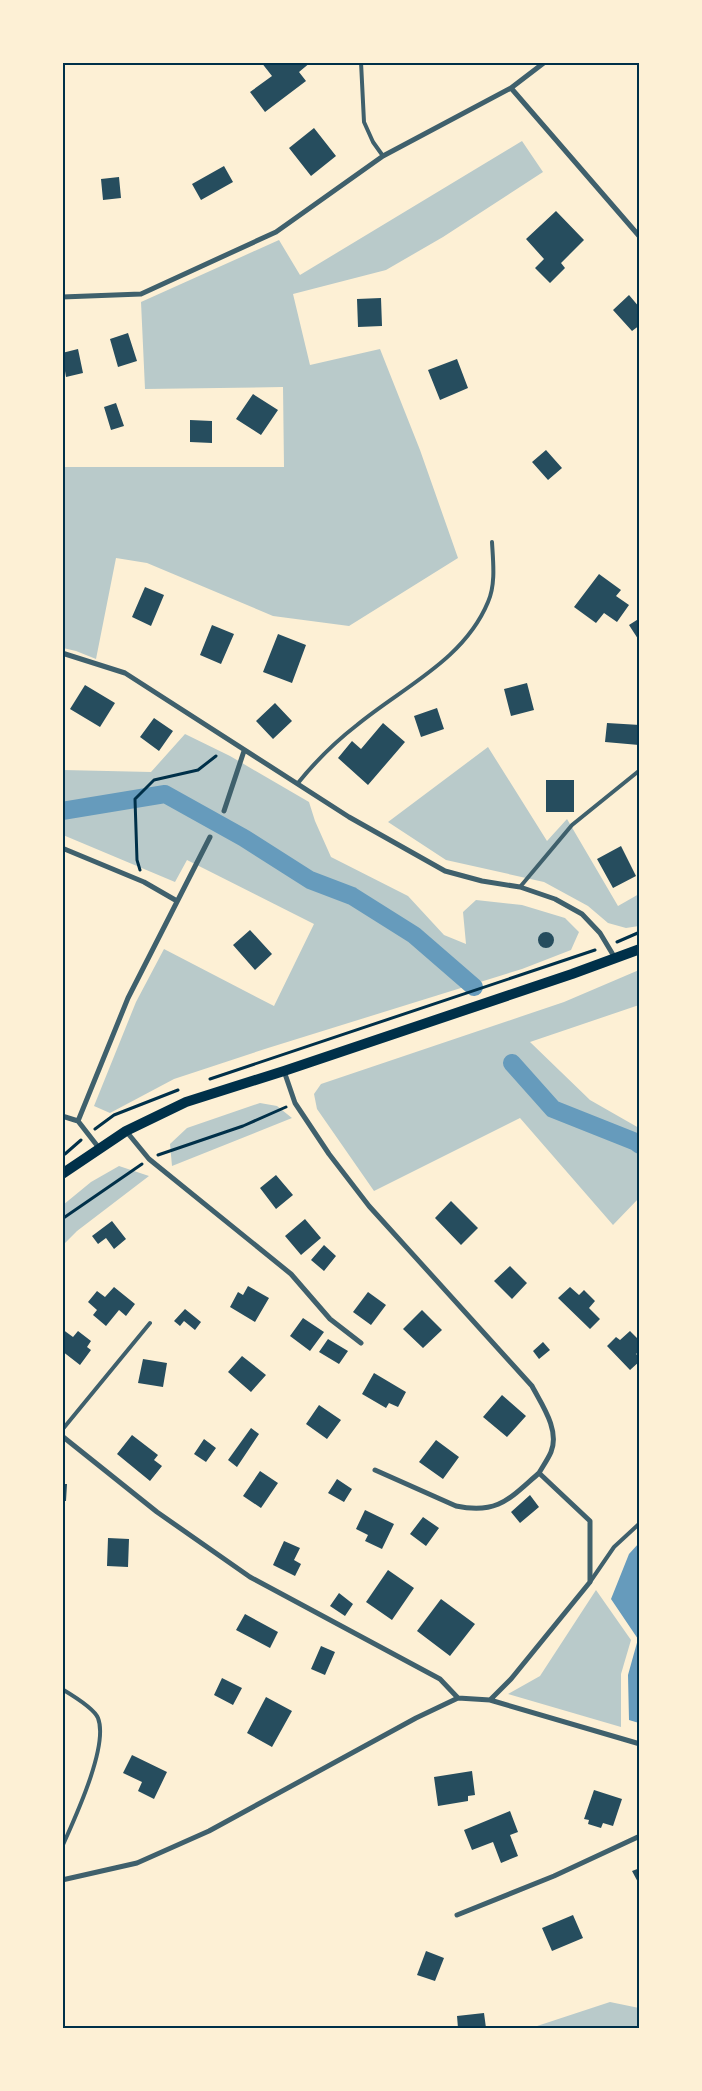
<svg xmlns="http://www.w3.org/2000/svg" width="702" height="2091" font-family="'DejaVu Sans',sans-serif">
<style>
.green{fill:#b9caca}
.water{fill:#669bbc}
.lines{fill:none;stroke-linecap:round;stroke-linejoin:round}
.canal{stroke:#669bbc;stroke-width:18}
.building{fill:#264d5e}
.path{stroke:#003049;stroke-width:3}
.service{stroke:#3f606c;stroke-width:4}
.minor{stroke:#3f606c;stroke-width:5}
.secondary{stroke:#003049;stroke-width:10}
.neatline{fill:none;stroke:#003049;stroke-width:2}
</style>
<rect width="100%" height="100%" fill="#fdf0d5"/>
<path class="green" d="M522,141L543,172L443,237L386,270L293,294L310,365L380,349L420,450L458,558L349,626L273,616L147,563L116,558L96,659L76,651L63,648V467H284L283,387L145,389L141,302L279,240L300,275Z
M185,734L230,756L309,802L315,821L331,857L408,896L444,935L466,944L463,912L476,900L522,905L565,918L579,932L571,950L522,969L268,1048L174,1079L110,1113L94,1106L136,1002L164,949L274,1006L314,924L187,860L175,882L63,835V770L151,772Z
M488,747L547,841L567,819L618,906L639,894V926L626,928L608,923L588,906L544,882L446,860L388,822Z
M639,970V1005L530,1042L590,1100L639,1128V1198L613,1225L520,1118L374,1191L317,1109L314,1094L321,1084L564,1002Z
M260,1103L277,1106L292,1118L172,1166L170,1144L187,1128Z
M119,1166L149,1176L77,1231L63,1245V1205L91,1182Z
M596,1590L631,1640L621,1674V1727L508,1694L540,1676Z
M610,2002L639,2008V2028H531Z"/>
<path class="water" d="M639,1543V1723L629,1720L628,1675L638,1639L611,1599L629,1554Z"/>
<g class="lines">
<path class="canal" d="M62,811L165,794L244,838L310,880L352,896L414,935L474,987
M512,1063L553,1109L636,1142L640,1145"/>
</g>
<path class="building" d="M261,62H311L299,72L306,81L265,112L250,92L272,76Z
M314,128L336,156L311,176L289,148Z
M224,166L233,182L201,200L192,184Z
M119,177L121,198L103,200L101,179Z
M556,211L584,240L561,263L565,268L550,283L535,268L544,259L526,239Z
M629,295L640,308V325L632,331L613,310Z
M381,298L382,326L358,327L357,299Z
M128,333L137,361L118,367L110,339Z
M78,349L83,373L66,377L62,353Z
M457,359L468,388L440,400L428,370Z
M253,394L278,410L261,435L236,419Z
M116,403L124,426L111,430L104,407Z
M190,420L212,421V443L190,442Z
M546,450L562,468L548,480L532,462Z
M599,574L621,590L616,596L629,605L617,622L604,613L596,623L574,607Z
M145,587L164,595L151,626L132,617Z
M640,618V642L629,625Z
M212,625L234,634L221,664L200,655Z
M278,634L306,645L292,683L263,672Z
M527,683L534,710L511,716L504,689Z
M85,685L115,703L100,727L70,709Z
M275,703L292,721L273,739L256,721Z
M437,708L444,729L421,737L414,716Z
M154,718L173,731L159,751L140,737Z
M383,723L405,742L368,785L338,758L352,741L361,749Z
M607,723L640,725L639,745L605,742Z
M546,780H574V812H546Z
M621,846L636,876L613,888L597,859Z
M250,930L272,954L255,970L233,945Z
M538 940a8 8 0 1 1 16 0a8 8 0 1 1-16 0Z
M276,1175L293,1195L276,1209L260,1188Z
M451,1201L478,1228L461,1245L435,1218Z
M305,1219L321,1238L301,1255L285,1236Z
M112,1221L126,1239L114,1249L106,1238L98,1244L92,1236Z
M324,1245L336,1256L324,1271L311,1260Z
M510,1266L527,1283L512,1299L494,1281Z
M248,1286L269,1298L255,1322L230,1307L238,1292L243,1295Z
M114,1287L135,1304L126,1316L119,1310L106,1326L93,1315L97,1310L88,1302L97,1291L105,1297Z
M570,1287L579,1295L584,1290L595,1301L589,1308L600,1319L590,1329L558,1298Z
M368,1292L386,1305L371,1325L353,1312Z
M185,1309L201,1322L195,1330L184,1321L180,1326L174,1321Z
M422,1310L442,1330L423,1348L403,1329Z
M303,1318L324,1332L310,1351L290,1336Z
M62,1329L73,1337L78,1331L91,1341L87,1347L91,1350L80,1365L62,1351Z
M630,1331L640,1341V1351L636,1354L640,1357V1361L630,1370L607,1346L616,1337L620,1340Z
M328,1339L348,1351L339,1364L319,1352Z
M543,1342L550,1350L539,1359L533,1351Z
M242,1356L266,1375L251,1392L228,1372Z
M143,1359L167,1363L163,1387L138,1383Z
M374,1373L406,1392L398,1407L389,1403L386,1408L362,1394Z
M502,1395L526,1416L507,1437L483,1417Z
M319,1405L341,1420L327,1439L306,1424Z
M251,1428L259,1434L237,1467L228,1460Z
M132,1435L158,1455L154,1460L162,1466L150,1481L117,1454Z
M204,1439L216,1448L206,1462L194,1454Z
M436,1440L459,1457L443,1479L419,1462Z
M260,1471L278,1483L261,1508L243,1496Z
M337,1479L352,1489L344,1502L328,1493Z
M62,1484H67L66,1501H62Z
M530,1495L539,1507L520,1523L511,1512Z
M365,1510L394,1524L382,1549L365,1541L368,1535L356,1529Z
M423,1517L439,1528L426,1546L410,1534Z
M108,1538L129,1539L128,1567L107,1566Z
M284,1541L300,1548L294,1560L301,1564L295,1576L273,1565Z
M388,1570L414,1588L392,1620L366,1602Z
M339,1593L353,1604L345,1616L330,1606Z
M441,1599L475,1624L450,1656L417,1631Z
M245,1614L278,1632L270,1648L236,1630Z
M321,1646L335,1652L325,1675L311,1669Z
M222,1678L242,1688L233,1705L214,1695Z
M266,1697L292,1711L272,1747L247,1733Z
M132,1755L167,1772L154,1799L138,1791L142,1782L123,1773Z
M472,1771L475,1795L468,1796V1801L438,1806L434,1777Z
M594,1790L622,1799L613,1826L603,1823L601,1828L588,1824L589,1820L584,1819Z
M510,1811L518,1832L510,1835L518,1856L501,1863L493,1842L472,1850L464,1830Z
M640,1868V1886L632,1871Z
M573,1915L583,1938L552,1951L542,1928Z
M426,1951L444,1958L435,1981L417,1975Z
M484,2013L486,2028H458L457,2016Z"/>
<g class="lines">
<path class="path" d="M140,870L137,860L135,799L154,780L198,770L216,756
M617,942L640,932
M210,1079L595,950
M95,1129L114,1115L178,1090
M65,1154L81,1140
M158,1155L243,1126L286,1107
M62,1219L142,1164"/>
<path class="service" d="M361,62L364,122L373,142L383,156
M298,783C315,762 335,742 357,725C403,687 464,660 488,602C496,584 493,561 492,542
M520,887L572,825L640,770
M62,1430L150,1323
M590,1582L614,1547L640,1523
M62,1689C72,1695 94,1708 98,1718C109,1746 74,1820 62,1847"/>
<path class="minor" d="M511,88L640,237
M62,297L141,294L276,232L383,156L511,88L545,62
M62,653L125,673L349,817L445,871L482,881L520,887L555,899L582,914L600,933L615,958
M224,811L244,751
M62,848L144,882L177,901
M62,1116L78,1121
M126,1131L149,1159L291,1274L330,1319L361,1343
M99,1148L78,1121L128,998L210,837
M62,1436L157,1512L250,1577L440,1679L458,1698
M375,1470L456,1506C498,1515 510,1498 539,1473
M490,1700L640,1744
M62,1880L137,1863L209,1831L416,1718L458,1698L490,1700L511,1679L590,1582V1521L539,1473C543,1466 548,1459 551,1452C560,1430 542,1405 532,1386L369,1206L329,1154L295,1103L284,1071
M457,1915L554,1876L640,1836"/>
<path class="secondary" d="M62,1174L126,1131L186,1102L284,1071L572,974L640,949"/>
</g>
<rect width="702" height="2091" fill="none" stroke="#fdf0d5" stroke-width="128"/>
<rect x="64" y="64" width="574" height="1963" class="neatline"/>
</svg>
